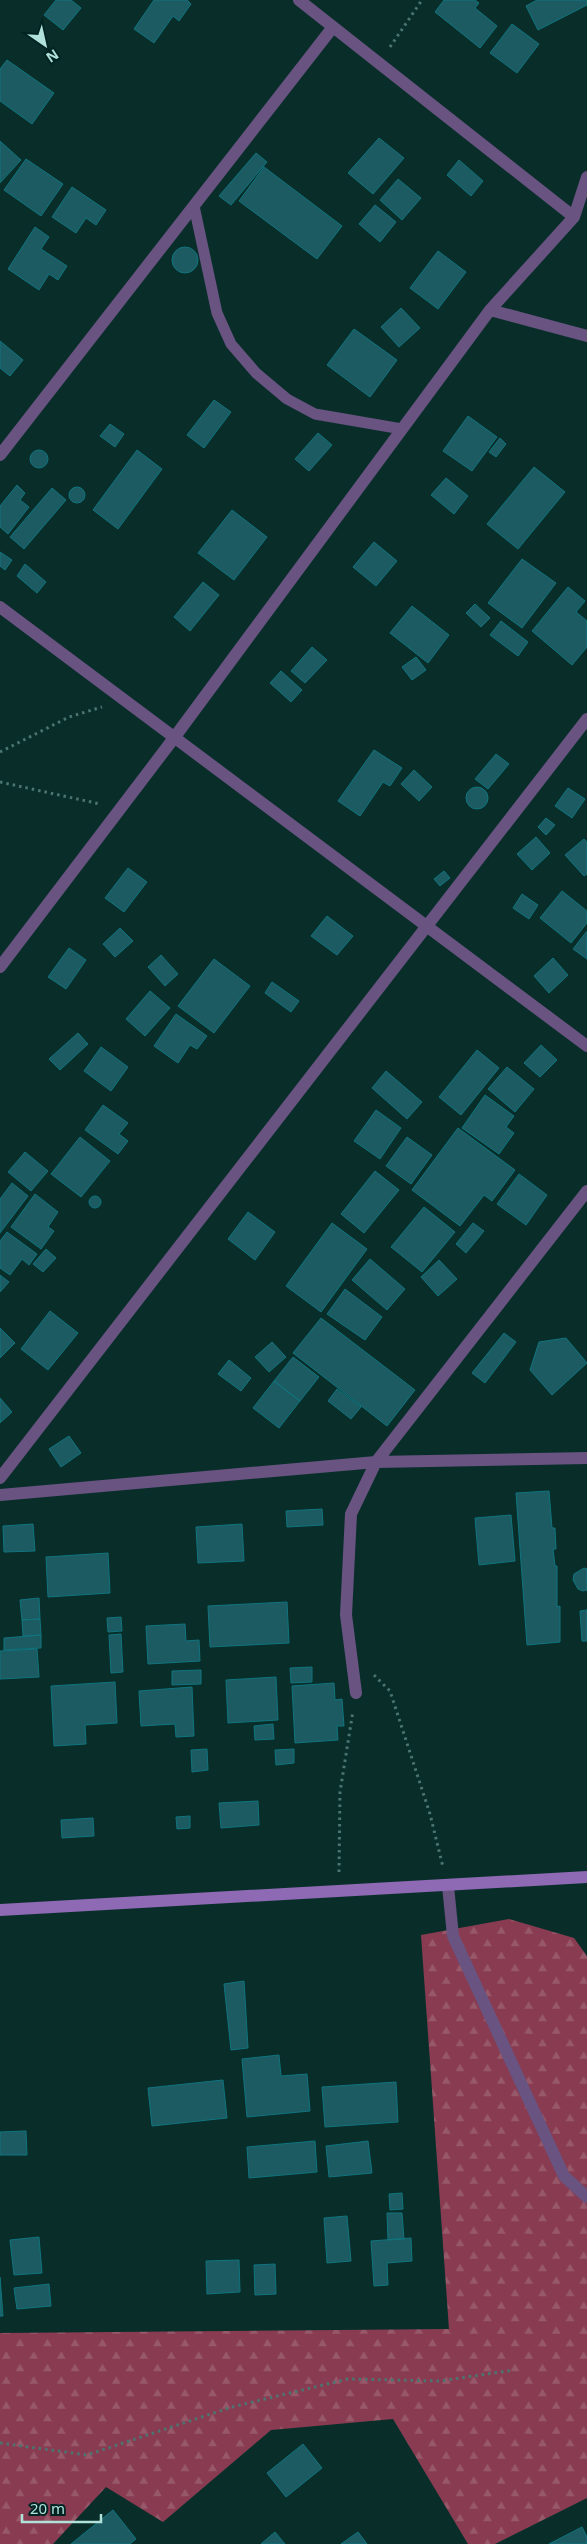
<svg xmlns="http://www.w3.org/2000/svg" width="587" height="2544" font-family="'Noto Sans',sans-serif">
<style>
.forest{fill:url(#forest-firs)}
.building{fill:#1c5b62;stroke:#10747e}
.lines{fill:none;stroke-linecap:round;stroke-linejoin:round}
.path{stroke:#4b7570;stroke-width:3;stroke-dasharray:2.5 4;stroke-linecap:butt}
.lane{stroke:#685381;stroke-width:11}
.street{stroke:#685381;stroke-width:12}
.secondary{stroke:#8d6ab3;stroke-width:12}
</style>
<defs>
<pattern id="forest-firs" width="22" height="20" patternUnits="userSpaceOnUse" patternTransform="scale(1.25)"><rect width="22" height="20" fill="#893c51"/><path d="M5 1l3.5 6h-7zM16 11l3.5 6h-7z" fill="#975869"/></pattern>
</defs>
<rect width="100%" height="100%" fill="#092e2a"/>
<path class="forest" d="M509,1919L574,1938L587,1956V2498L495,2544H468L393,2419L271,2430L163,2522L106,2487L53,2544H0V2333L449,2329L421,1935Z"/>
<path class="building" d="M56,0H71L81,8L63,30L44,15Z
M154,0H187L191,4L179,21L173,16L154,43L134,29Z
M444,0H475L479,3L475,8L497,26L480,48L435,12Z
M537,0H587V5L538,30L526,6Z
M512,24L539,44L517,73L490,53Z
M7,60L54,93L32,124L0,101V69Z
M379,138L404,158L373,194L348,173Z
M0,141L21,160L0,183Z
M256,153L267,162L231,205L219,196Z
M26,159L63,184L41,216L4,190Z
M459,160L483,181L471,196L447,175Z
M264,167L342,226L317,259L239,201Z
M398,179L421,198L402,220L380,200Z
M72,187L106,210L96,225L86,218L76,233L52,217Z
M375,205L396,222L380,242L359,224Z
M35,227L49,237L41,249L67,266L58,280L49,274L39,290L8,269Z
M172 260a13 13 0 1 1 26 0a13 13 0 1 1-26 0Z
M438,251L466,272L438,309L410,288Z
M401,308L420,328L399,347L381,327Z
M354,329L397,360L370,397L327,365Z
M0,341L23,360L10,376L0,368Z
M214,400L231,412L204,448L187,435Z
M468,416L497,437L472,471L443,451Z
M110,424L124,434L115,447L100,436Z
M318,433L332,445L309,471L295,459Z
M500,438L506,444L496,457L489,452Z
M137,450L162,469L118,529L93,510Z
M30 459a9 9 0 1 1 18 0a9 9 0 1 1-18 0Z
M534,467L565,492L518,549L487,524Z
M446,478L468,496L454,514L431,495Z
M17,485L25,493L20,500L29,507L8,534L0,527V506Z
M69 495a8 8 0 1 1 16 0a8 8 0 1 1-16 0Z
M52,488L66,500L24,549L10,537Z
M232,510L267,537L234,580L198,553Z
M374,542L397,561L376,586L353,567Z
M0,552L12,560L5,570L0,566Z
M522,559L556,583L522,628L488,603Z
M25,564L46,582L37,593L17,576Z
M203,582L219,595L190,631L174,617Z
M568,587L585,601L576,612L587,621V647L572,665L532,631Z
M475,604L490,618L481,627L466,613Z
M412,606L449,635L428,663L390,633Z
M501,621L528,642L518,656L490,635Z
M312,647L327,660L305,683L291,671Z
M416,657L426,670L412,680L402,667Z
M281,671L302,690L291,702L270,683Z
M374,750L402,768L390,786L383,782L360,816L338,801Z
M496,754L509,764L488,789L475,779Z
M414,770L432,787L419,801L401,784Z
M466 798a11 11 0 1 1 22 0a11 11 0 1 1-22 0Z
M568,788L585,799L572,818L555,806Z
M546,818L555,825L546,835L538,827Z
M536,837L550,853L532,870L517,854Z
M584,839L587,842V874L584,876L565,855Z
M128,868L147,882L124,912L105,898Z
M444,871L450,878L440,886L434,879Z
M562,891L587,911V923L571,943L540,918Z
M522,894L538,905L529,919L513,908Z
M327,916L353,936L337,955L311,936Z
M120,928L133,941L115,957L103,944Z
M587,931V959L573,949Z
M69,948L86,960L66,989L48,977Z
M161,955L178,974L165,986L148,967Z
M553,958L568,975L549,993L534,976Z
M214,959L250,986L214,1033L178,1006Z
M272,982L299,1001L291,1012L265,993Z
M150,991L170,1008L145,1036L126,1019Z
M176,1014L207,1036L197,1049L190,1045L178,1063L154,1046Z
M78,1033L88,1044L60,1070L49,1059Z
M541,1045L557,1060L540,1077L524,1063Z
M101,1047L128,1067L111,1091L84,1071Z
M477,1050L499,1068L461,1115L439,1097Z
M507,1067L534,1089L515,1112L488,1089Z
M386,1071L422,1102L407,1119L372,1088Z
M485,1095L514,1116L506,1127L514,1133L499,1154L462,1128Z
M103,1105L128,1123L119,1134L128,1141L118,1154L85,1130Z
M376,1110L401,1128L380,1159L354,1141Z
M458,1128L515,1170L492,1201L484,1195L460,1226L412,1190Z
M80,1137L110,1161L81,1197L51,1174Z
M407,1137L432,1155L411,1184L386,1166Z
M25,1152L48,1171L31,1191L8,1172Z
M375,1171L399,1190L364,1233L341,1214Z
M519,1174L547,1195L526,1225L497,1204Z
M12,1183L28,1196L0,1233V1199Z
M35,1194L58,1212L48,1227L54,1231L41,1249L11,1227Z
M89 1202a6 6 0 1 1 12 0a6 6 0 1 1-12 0Z
M424,1207L455,1232L422,1272L391,1247Z
M248,1212L275,1232L255,1260L228,1239Z
M332,1223L367,1249L321,1312L286,1286Z
M473,1223L484,1231L466,1253L456,1244Z
M7,1232L37,1254L29,1265L22,1259L10,1275L0,1268V1241Z
M46,1249L56,1258L43,1272L33,1264Z
M370,1259L405,1289L387,1310L352,1280Z
M439,1260L457,1279L438,1296L421,1277Z
M0,1275L9,1282L0,1292Z
M345,1289L382,1317L365,1340L327,1314Z
M50,1311L78,1333L48,1370L21,1349Z
M321,1318L415,1390L387,1426L293,1353Z
M0,1328L15,1343L0,1358Z
M504,1333L516,1342L485,1383L472,1373Z
M566,1338L587,1363L552,1395L530,1370L539,1342Z
M272,1342L286,1357L269,1372L255,1357Z
M293,1357L319,1377L300,1401L274,1381Z
M229,1360L251,1378L241,1391L218,1374Z
M274,1381L300,1401L279,1428L253,1408Z
M337,1389L361,1407L351,1419L328,1401Z
M0,1398L12,1412L0,1423Z
M69,1436L81,1453L61,1467L49,1449Z
M549,1491L552,1528H555L556,1549H553L555,1566H557V1607L560,1606V1642L527,1645L516,1493Z
M322,1509L323,1525L287,1527L286,1511Z
M511,1515L515,1561L479,1565L475,1518Z
M33,1524L35,1551L4,1552L3,1526Z
M242,1524L244,1561L198,1563L196,1527Z
M108,1553L110,1593L48,1597L46,1557Z
M584,1568L587,1569V1590L583,1591L578,1589L573,1580L574,1574Z
M39,1598L40,1619L22,1620L20,1600Z
M287,1602L289,1643L210,1647L208,1606Z
M587,1610V1641H582L580,1611Z
M121,1617L122,1631L108,1632L107,1618Z
M40,1619L41,1635L23,1636L22,1620Z
M185,1624L186,1641L199,1640L200,1661L148,1664L146,1626Z
M121,1634L123,1672L111,1673L109,1635Z
M41,1635V1648L4,1650V1638Z
M37,1649L39,1677L0,1679V1651Z
M312,1667V1682L291,1683L290,1668Z
M201,1670V1684L172,1685V1671Z
M276,1677L278,1720L228,1723L226,1680Z
M115,1682L117,1723L85,1725L86,1744L54,1746L51,1686Z
M334,1683L335,1700L342,1699L344,1726H337L338,1740L295,1743L292,1686Z
M192,1687L194,1736L176,1737L175,1724L141,1726L139,1691Z
M273,1724L274,1739L255,1740L254,1726Z
M207,1749L208,1770L192,1772L191,1750Z
M294,1749V1763L276,1765L275,1750Z
M258,1801L259,1825L221,1828L219,1803Z
M190,1816V1828L177,1829L176,1817Z
M93,1818L94,1836L62,1838L61,1820Z
M244,1981L248,2048L231,2050L224,1984Z
M279,2055L281,2076L307,2074L310,2111L247,2117L242,2059Z
M223,2080L227,2118L152,2126L148,2088Z
M396,2082L398,2122L325,2127L322,2087Z
M26,2131L27,2155H0V2132Z
M315,2141L317,2172L249,2178L247,2147Z
M368,2141L372,2173L329,2177L326,2146Z
M402,2193L403,2209L390,2210L389,2194Z
M387,2213H402L404,2239L388,2240Z
M347,2216L351,2261L327,2263L324,2218Z
M39,2237L42,2273L14,2275L10,2240Z
M411,2238L412,2261L387,2263L388,2285L374,2286L371,2241Z
M239,2260L240,2292L207,2294L206,2261Z
M275,2264L276,2294L255,2295L254,2265Z
M0,2277L3,2316H0Z
M49,2284L51,2306L17,2309L14,2288Z
M303,2444L322,2468L286,2497L267,2473Z
M113,2510L136,2539L130,2544H71Z
M582,2527L587,2537V2544H549Z
M275,2532L285,2544H261Z
M358,2532L367,2544H341Z"/>
<g class="lines">
<path class="path" d="M390,47L422,0
M0,752L69,717L102,707
M0,782L100,804
M374,1675L390,1691L430,1814L443,1867
M339,1872L340,1792L353,1711
M0,2443L87,2455L232,2407L348,2379L440,2381L514,2370"/>
<path class="lane" d="M194,206L217,313L231,344L256,373L287,399L315,414L402,429"/>
<path class="street" d="M299,0L574,217
M490,310L587,336
M0,455L333,27
M0,607L587,1046
M0,967L174,738L490,310L574,217L587,177
M0,1478L587,719
M0,1495L376,1462L587,1458
M356,1693L346,1615L351,1514L376,1462L587,1191
M448,1886L453,1936L564,2176L587,2197"/>
<path class="secondary" d="M0,1910L587,1877"/>
</g>
<g transform="translate(45 45) rotate(146)" stroke="#002421" stroke-width="4" paint-order="stroke">
<path d="M0-4L9 19L0 12L-9 19Z" fill="#b0e2da"/>
<text y="-8" font-size="14" font-weight="bold" text-anchor="middle" fill="#b0e2da">N</text>
</g>
<path d="M22 2514v8h79v-8" fill="none" stroke="#b0e2da" stroke-width="2.5"/>
<text x="30" y="2514" font-size="15" fill="#b0e2da" stroke="#002421" stroke-width="4" paint-order="stroke">20 m</text>
</svg>
